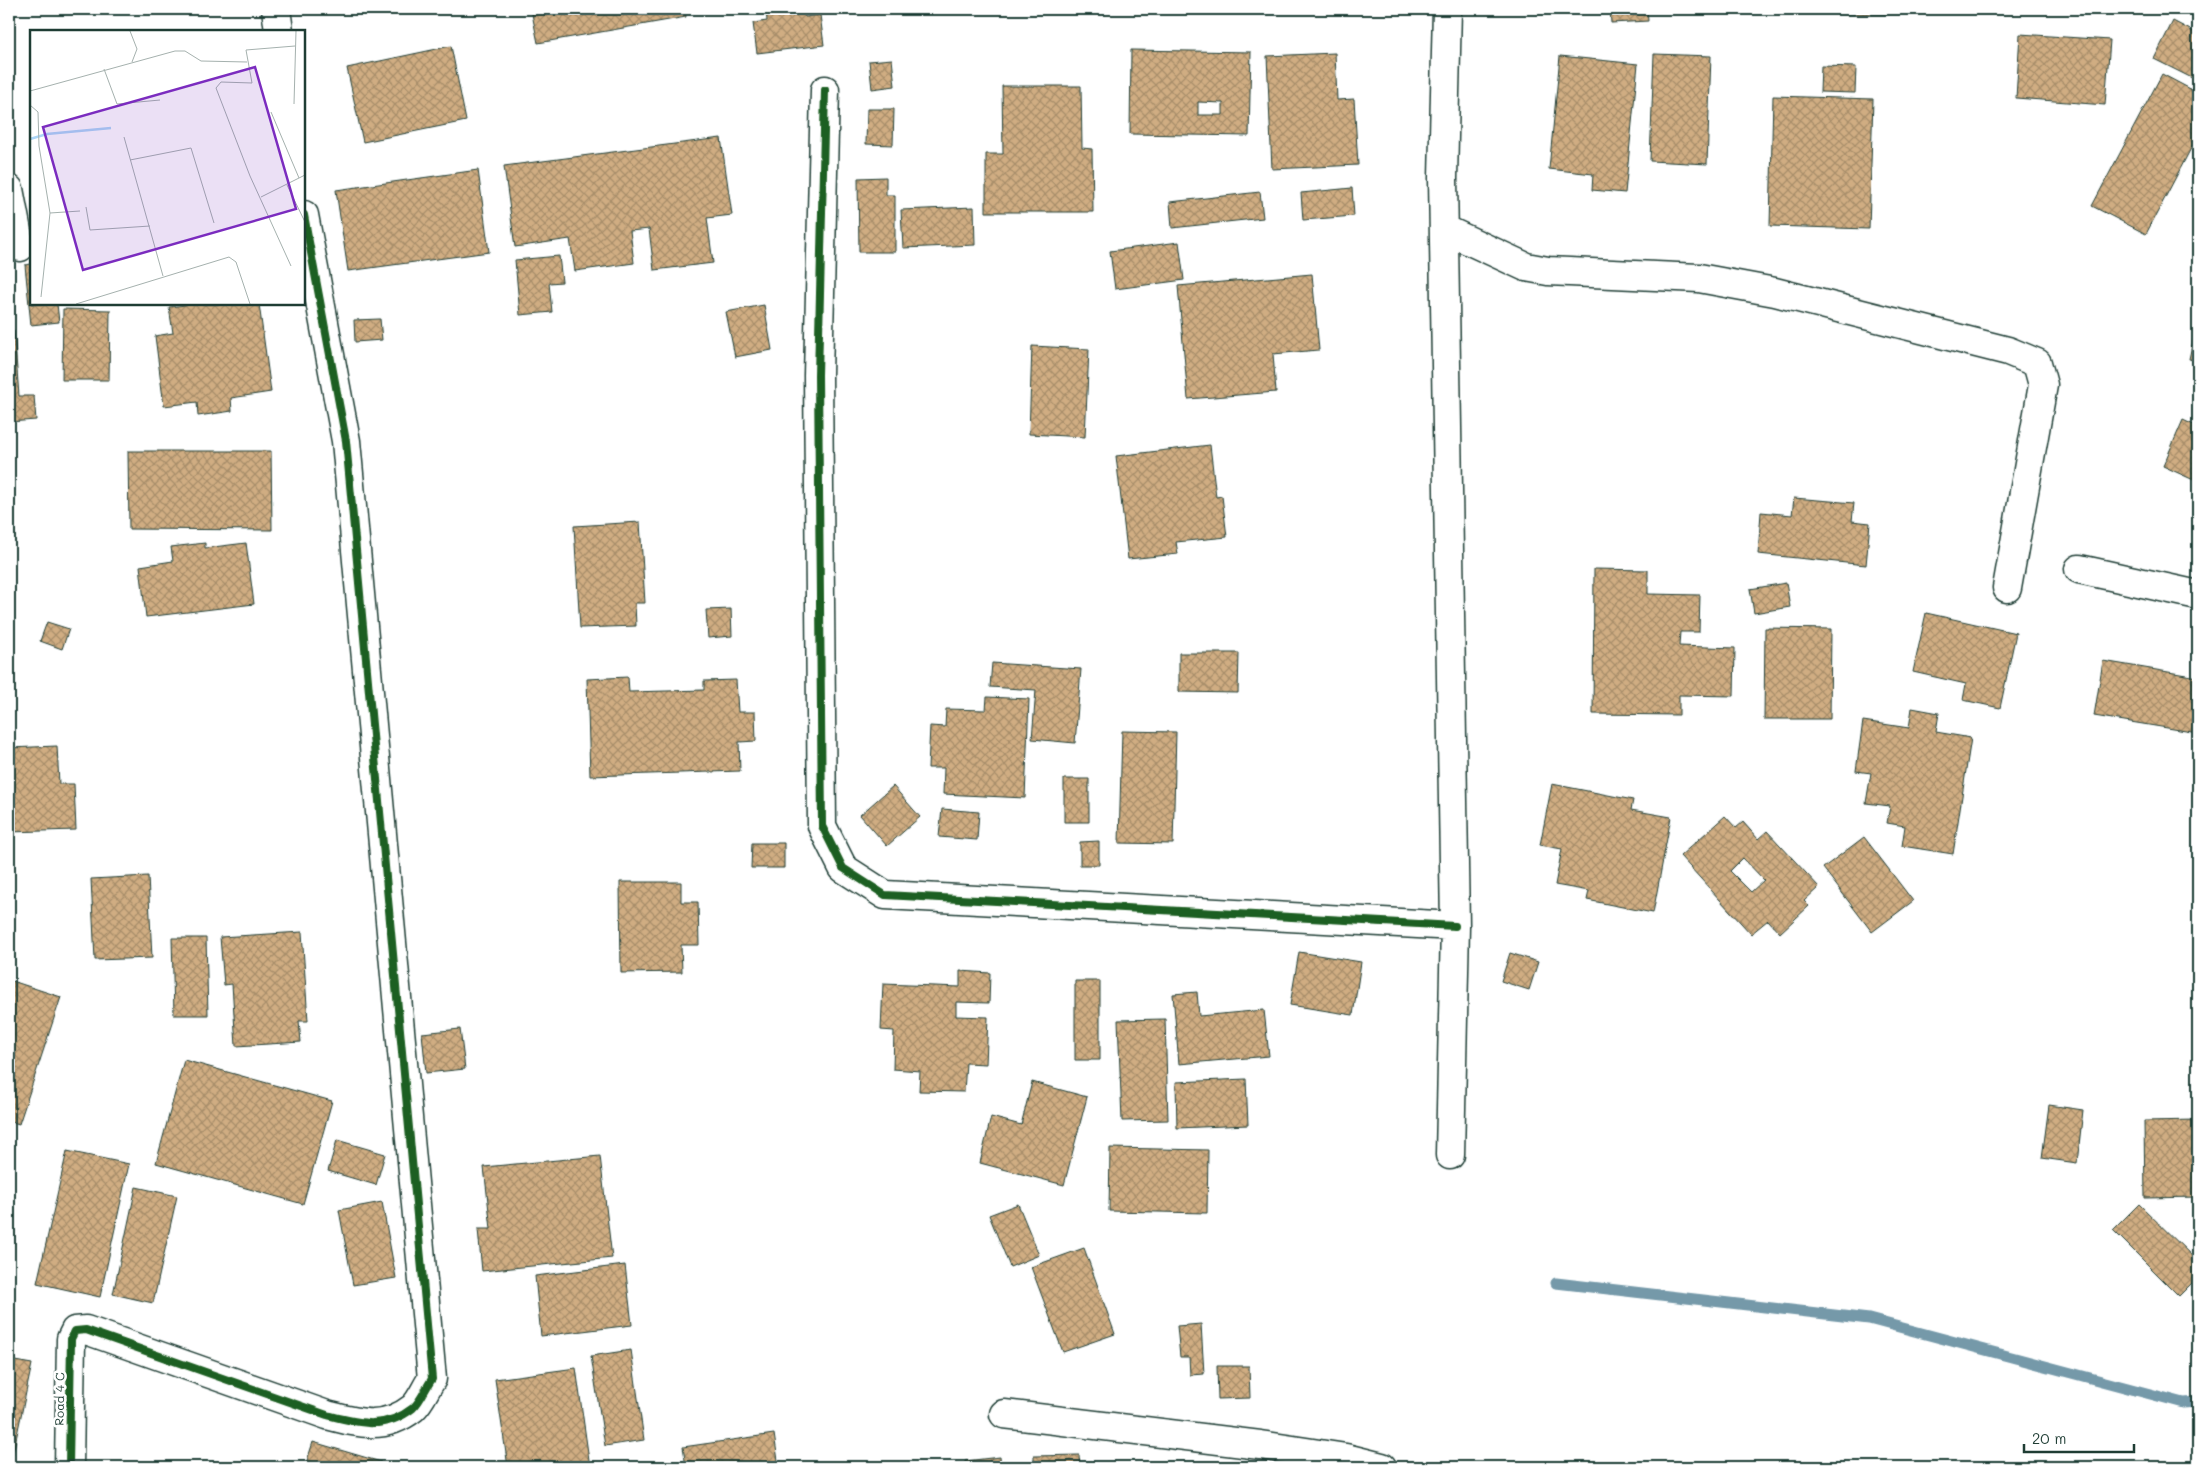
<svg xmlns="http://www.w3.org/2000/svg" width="2207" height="1476" font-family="Mali,sans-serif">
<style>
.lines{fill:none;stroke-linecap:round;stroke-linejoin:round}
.stream{stroke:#7499a9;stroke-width:11}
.building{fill:url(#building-cross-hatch);stroke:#1f3d34;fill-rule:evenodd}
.minor-casing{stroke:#1f3d34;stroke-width:31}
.minor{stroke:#fff;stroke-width:28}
.cycleway-casing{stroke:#fff;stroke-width:11}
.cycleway{stroke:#1b5e20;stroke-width:8}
.labels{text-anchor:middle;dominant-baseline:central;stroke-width:5;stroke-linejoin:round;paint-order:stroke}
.street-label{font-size:12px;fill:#1f3d34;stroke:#fff}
.inset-river{fill:none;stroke:#acd6f7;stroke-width:2.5}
.inset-road{fill:none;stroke:#a5b1ae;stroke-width:1}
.view{fill:#7b2cbf;fill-opacity:0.15;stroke:#7b2cbf;stroke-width:2.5}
.inset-edge{fill:none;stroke:#1f3d34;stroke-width:2.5}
</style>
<defs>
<pattern id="building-cross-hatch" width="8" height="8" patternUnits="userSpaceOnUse" patternTransform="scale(1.25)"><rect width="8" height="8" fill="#d0ad82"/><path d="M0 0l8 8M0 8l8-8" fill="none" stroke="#a88e6b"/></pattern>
</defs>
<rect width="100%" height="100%" fill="#fff"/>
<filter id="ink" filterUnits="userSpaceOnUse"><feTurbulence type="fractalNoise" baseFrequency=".02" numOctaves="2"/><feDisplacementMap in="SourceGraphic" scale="10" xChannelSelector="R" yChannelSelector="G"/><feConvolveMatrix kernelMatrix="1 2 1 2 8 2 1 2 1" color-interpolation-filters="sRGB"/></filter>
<g filter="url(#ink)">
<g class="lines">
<path class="stream" d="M1556,1283L1869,1319L2184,1403L2198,1402"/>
</g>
<path class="building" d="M531,9H685L686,17L538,43Z
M766,9H804L805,17L820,15L824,45L757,53L753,23L767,21Z
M1610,9H1647L1648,21L1611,23Z
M1834,9H1907V14H1834Z
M2173,21L2198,34V81L2154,59Z
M2020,34L2110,40L2105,105L2016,98Z
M451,46L466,121L363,142L347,68Z
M1131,50L1251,52L1249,136L1130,134ZM1198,102L1223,103V115H1198Z
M1335,53L1337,100L1354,99L1358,165L1272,169L1267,56Z
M1654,54L1711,56L1707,164L1650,161Z
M1560,56L1638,64L1625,193L1592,190L1593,174L1549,169Z
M892,59L895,86L872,89L869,61Z
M1821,66L1856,67L1855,93L1820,92Z
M2162,74L2198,93V135L2146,234L2092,206Z
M1002,86H1081L1082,148L1092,149L1093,212H986V154H1003Z
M1773,96L1873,99L1869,229L1770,226Z
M867,109H894L893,145L866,144Z
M721,138L732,215L707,218L713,263L654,270L649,229L630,231L634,263L575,271L570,239L515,247L504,166Z
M478,170L489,252L348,271L336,190Z
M886,177V195H895V252H859L858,178Z
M1352,188L1354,216L1303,220L1301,193Z
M1260,192L1263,218L1172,228L1170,202Z
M974,207L975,245L903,248L901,210Z
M2198,208V219L2193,215Z
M1179,242L1184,280L1115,289L1110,251Z
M559,256L562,282L549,283L552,312L520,315L515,260Z
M31,264V304H57L59,322L31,325L25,265Z
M1312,274L1319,350L1273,354L1276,392L1188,399L1178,286Z
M191,304H259L271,392L231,398L232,411L198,416L197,402L164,406L155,336L173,333L169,307Z
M764,305L772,350L735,357L726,312Z
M63,309L110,310L109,380H62Z
M380,319L382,340L355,342L354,320Z
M2196,327H2198V361L2189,359Z
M9,330H14L19,396H34L36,420L9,422Z
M1032,346L1089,349L1085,437L1029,434Z
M2183,420L2198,427V482L2163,466Z
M1210,445L1216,497L1222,496L1227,537L1176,542L1178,554L1128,559L1116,456Z
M128,451H271L272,530L129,529Z
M1794,498L1854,503L1852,521L1870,523L1866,565L1758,554L1761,512L1792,515Z
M640,522L645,603H635L636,626L580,628L574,526Z
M205,543V548L246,543L254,604L146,617L140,566L173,561L171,547Z
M1594,569L1648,570V594L1700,595L1699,632H1680L1679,646L1735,648L1734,696L1679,695V715L1593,714Z
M1786,583L1790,607L1754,613L1750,589Z
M731,609L732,636L708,638L706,610Z
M1926,613L2016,633L2000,708L1963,700L1966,684L1913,672Z
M47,622L69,629L62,649L40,641Z
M1765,628L1831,629L1830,719H1764Z
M1179,653H1239L1238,693L1179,692Z
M2103,661L2198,677V733L2094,716Z
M992,663L1081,669L1075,743L1032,739L1036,690L990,687Z
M628,677L629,692L704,690V681L736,680L738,712H755L756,741L739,742L740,771L590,776L587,679Z
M987,697L1029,699L1025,798L943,794L944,768H928L930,726L945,727L946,709L986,710Z
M1912,708L1939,713L1936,732L1971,738L1953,854L1902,846L1905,826L1887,823L1890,806L1866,803L1871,773L1856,771L1863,721L1909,728Z
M1122,731L1176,732L1173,844L1119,843Z
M57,746L59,784H74L76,830L9,832V748Z
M1064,779H1089V822H1064Z
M1552,784L1633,800L1631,810L1671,817L1653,913L1587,900L1589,891L1555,885L1562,849L1540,845Z
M893,786L920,817L887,846L860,815Z
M942,809L979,812L977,840L939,837Z
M1725,816L1736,828L1743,822L1758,839L1767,831L1819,887L1804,901L1809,906L1780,933L1768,920L1751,934L1680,856ZM1743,858L1764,880L1751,892L1730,871Z
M1864,837L1913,901L1872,932L1823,868Z
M1099,841V865H1080V842Z
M752,843H784V868H751Z
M148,876L152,958L95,960L91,879Z
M620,882H681V902H698L699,945H681L682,972L621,973Z
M302,932L308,1021H299L301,1042L236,1046L232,984L224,985L220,937Z
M172,938H206L208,1015H174Z
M1299,952L1361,962L1353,1015L1290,1005Z
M1510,953L1538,962L1529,990L1501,981Z
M960,971L990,973L989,1003L956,1002V1016L988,1017L986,1064L966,1063L964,1092L919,1091L920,1071L893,1069L894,1031L881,1030L883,984L960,987Z
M9,980L61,997L19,1124L9,1121Z
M1075,981H1100V1060H1075Z
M1197,992L1199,1016L1264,1010L1269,1056L1179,1064L1173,994Z
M1165,1019L1168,1120L1122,1121L1118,1020Z
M460,1029L465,1069L426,1073L422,1033Z
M184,1060L332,1101L303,1204L156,1163Z
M1246,1079L1248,1125L1177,1128L1176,1082Z
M1032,1082L1087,1097L1064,1185L980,1163L991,1117L1021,1125Z
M2049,1105L2083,1110L2077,1163L2042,1158Z
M2198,1120V1197L2145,1198L2144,1121Z
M337,1140L385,1154L376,1185L328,1171Z
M1110,1148L1208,1150L1207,1213L1109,1211Z
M67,1151L129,1164L100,1297L37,1283Z
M600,1156L612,1258L482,1271L478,1229H491L484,1167Z
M136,1187L177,1196L153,1303L113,1294Z
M382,1202L396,1278L353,1285L339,1210Z
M1018,1204L1039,1255L1010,1267L989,1215Z
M2139,1204L2198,1262V1277L2179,1296L2113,1230Z
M1084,1248L1115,1334L1063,1352L1031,1267Z
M625,1265L632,1325L541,1336L535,1276Z
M1201,1324L1204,1374L1190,1375L1189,1357H1180L1177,1326Z
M631,1350L644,1440L605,1446L591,1356Z
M9,1360L32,1364L11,1463H9Z
M1217,1366H1249L1250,1398L1218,1399Z
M576,1368L590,1467H546V1465L508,1467L495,1379Z
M774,1434L779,1467H686L683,1447Z
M313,1442L381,1462L380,1467H305Z
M1079,1455L1080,1467H1034V1456Z
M1000,1457L1001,1467H965V1461Z"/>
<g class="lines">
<defs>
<path id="minor" d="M276,9L279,31
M1447,9L1443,178L1455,926L1450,1155
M825,90L818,375L822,826L843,868L885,895L1455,926
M9,189L20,247
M1444,229L1526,267L1548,271L1699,278L1775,292L2008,351L2037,363L2043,385L2007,588
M2079,569L2198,595
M1004,1414L1260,1445L1346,1458L1382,1467
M69,1467L71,1339L75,1331L86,1330L327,1415C358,1423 384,1431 413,1408C421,1401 426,1387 432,1379L346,441L304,215"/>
</defs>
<use href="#minor" class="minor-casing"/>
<use href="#minor" class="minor"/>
<defs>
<path id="cycleway" d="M825,90L818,375L822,826L843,868L885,895L1455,926
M69,1467L71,1339L75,1331L86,1330L327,1415C358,1423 384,1431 413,1408C421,1401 426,1387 432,1379L346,441L304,215"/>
</defs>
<use href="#cycleway" class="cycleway-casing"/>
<use href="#cycleway" class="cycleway"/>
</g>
</g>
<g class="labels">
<g class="street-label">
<text transform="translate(59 1399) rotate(-89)">Road 4 C</text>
</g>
</g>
<g transform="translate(30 30)">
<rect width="275" height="275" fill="#fff"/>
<path class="inset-river" d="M0,109L17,104L81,98"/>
<path class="inset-road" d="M100,1L107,19L102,32M74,39L87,74L130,70M0,61L145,21H155L171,31L217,32M264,74L266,1M0,75L8,82L9,116L20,183L11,267M241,82L269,148M94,107L133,246M100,130L161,118L184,193M257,155L275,192M231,167L275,145M56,177L60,200L120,196M20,183L50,181M261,236L220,146L186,58L191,52L222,53L216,20L265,16M46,274L199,227L206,232L220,274"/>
<path class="view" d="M225,37L266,179L53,240L13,97Z"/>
<rect width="275" height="275" class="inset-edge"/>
</g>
<rect width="2207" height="1476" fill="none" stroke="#fff" stroke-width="30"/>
<rect x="15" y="15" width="2177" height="1446" fill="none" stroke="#1f3d34" stroke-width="2" filter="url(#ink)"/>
<path d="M2024 1444v8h110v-8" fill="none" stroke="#1f3d34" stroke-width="2.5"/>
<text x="2032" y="1444" font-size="15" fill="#1f3d34" stroke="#ffffff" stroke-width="4" paint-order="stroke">20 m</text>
</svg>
